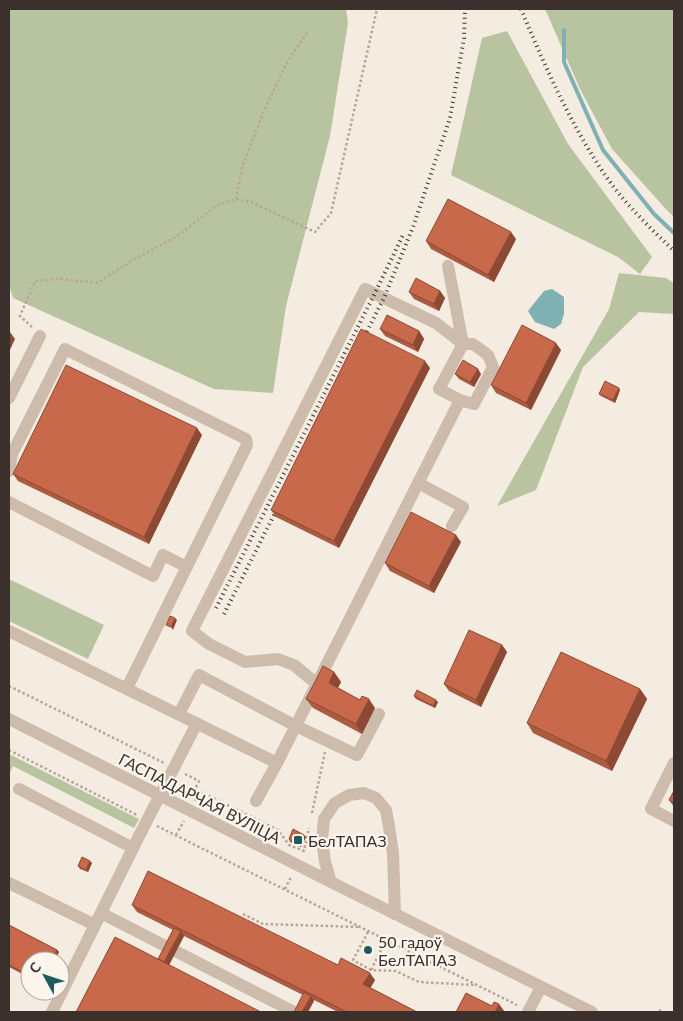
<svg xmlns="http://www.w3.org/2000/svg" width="683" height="1021" font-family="Lato,sans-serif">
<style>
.green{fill:#b8c4a0}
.water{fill:#7fb0b2}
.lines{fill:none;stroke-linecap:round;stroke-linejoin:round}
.stream{stroke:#7fb0b2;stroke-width:4}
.path{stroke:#b9a596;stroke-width:2.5;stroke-dasharray:2.5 2.5;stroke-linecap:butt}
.minor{stroke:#cdbbac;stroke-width:12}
.rail{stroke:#3b302b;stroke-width:4;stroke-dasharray:1 4;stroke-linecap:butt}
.wall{fill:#ac5a40}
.shaded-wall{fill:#8c4a34}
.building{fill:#c8694b;stroke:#8c4a34}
.poi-dot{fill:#1f5a5e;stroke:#fbf5ee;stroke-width:2}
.labels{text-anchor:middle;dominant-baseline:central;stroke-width:4.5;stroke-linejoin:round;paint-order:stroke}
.street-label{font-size:16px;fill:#3b302b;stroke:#fbf5ee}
.poi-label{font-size:16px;fill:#3b302b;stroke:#fbf5ee;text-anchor:start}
</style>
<rect width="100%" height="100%" fill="#f4ebe1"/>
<path class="green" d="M9,9H346L348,23L330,136L286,306L273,393L214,389L13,298L9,285Z
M545,9H674V217L664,207L612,149L580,89Z
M507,31L568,144L652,257L640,274L618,257L451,175L482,38Z
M619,273L666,278L674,283V314L639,312L583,367L536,490L497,506L609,309Z
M9,579L104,625L88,659L9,621Z
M9,754L139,819L134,828L13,766L9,774Z"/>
<path class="water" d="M552,289L564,297V314L561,324L554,329L535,322L528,311L544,291Z"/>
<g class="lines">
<path class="stream" d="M564,30V62L603,150L654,214L674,233"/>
<path class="path" d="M236,199L242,167L264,111L286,64L308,31
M32,327L20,316L35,281L60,279L97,283L138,257L176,237L216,206L236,199L251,202L315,232L331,213L377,9
M9,686L164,763
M9,750L137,815
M185,774L199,781L195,789L278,830L289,845L304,851L309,828
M195,801L200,791
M312,813L325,752
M157,826L517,1005
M176,835L184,821
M285,889L291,877
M243,914L263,924L360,927
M368,932L353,960L371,970L396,971L419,982L475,985
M371,970L386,940
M659,1010L663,1012"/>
<path class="minor" d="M9,398L40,336
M9,471L12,454L65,349L246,439L247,445L127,688
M418,483L463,507L452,526
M9,502L153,576L163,555L187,567
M9,631L277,763
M317,684L294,665L278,659L245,662L209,644L192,631L365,289L436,323L463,344H473L488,355L493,367L474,404L460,400
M179,714L199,675L296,726L357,755L379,714
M9,719L331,882L592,1012
M674,763L651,809L674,821
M19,789L133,848
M256,801L277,763L460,400L439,389L463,344L448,266
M331,882L325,862L322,840L324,819L335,803L349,795L364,793L376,798L386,810L389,827L393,853L395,914
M9,883L95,925
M101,913L294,1012
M52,1012L138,838L197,723
M528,1012L541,987"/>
<path class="rail" d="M521,9C544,64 568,119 601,169C621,200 648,226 674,251
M360,345L384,298L413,227L450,118L464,38L465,9
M216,608L374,295L403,235
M224,614L280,503"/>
</g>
<path class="wall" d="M516,239L494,282L431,249L426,241Z
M440,291L445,298L439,311L414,299L409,292Z
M380,329L419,331L424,339L418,352L385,336Z
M561,350L531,410L496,393L491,385Z
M430,368L339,548L276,517L271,510Z
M455,374H481L474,387L459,379Z
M620,390L615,403L601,396L599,394Z
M202,435L149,544L18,481L13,474Z
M461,542L434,593L390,571L385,563Z
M502,645L507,652L481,707L449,691L444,684Z
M334,672L341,682L338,688L375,708L362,734L313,708L306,699Z
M640,689L647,699L612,771L533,733L527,723Z
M414,696L438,702L435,708L416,699Z
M674,791V807L669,800Z
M304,835L306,837L301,847L290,842L289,839Z
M92,863L88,872L80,869L78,866Z
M132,905L338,965L375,980L370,988L417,1012H338L314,1000L308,1012H294L303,995L184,936L169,965L158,959L173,930L137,912Z
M9,925L57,950L59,952L30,961V978L9,967Z"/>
<path class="shaded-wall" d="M511,232L516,239L494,282L488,275Z
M440,291L445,298L439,311L434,304Z
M419,331L424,339L418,352L413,345Z
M10,332L15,339L9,352V334Z
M556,343L561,350L531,410L526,403Z
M425,361L430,368L339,548L334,541Z
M478,369L481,374L474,387L470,382Z
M619,388L620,390L615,403L613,400Z
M197,428L202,435L149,544L144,537Z
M456,535L461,542L434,593L429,586Z
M175,618L177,620L173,630L171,627Z
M502,645L507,652L481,707L476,700Z
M334,672L341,682L335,693L329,683Z
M640,689L647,699L612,771L606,761Z
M369,699L375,708L362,734L356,724Z
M436,700L438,702L435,708L433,706Z
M304,835L306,837L301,847L299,845Z
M90,861L92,863L88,872L86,870Z
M181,931L184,936L167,969L163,964Z
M57,950L59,952L55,961H52Z
M370,973L375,980L368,992L363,984Z
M311,996L314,1001L308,1012H302Z
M499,1004L505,1012H495Z"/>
<path class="building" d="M448,199L511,232L488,275L426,241Z
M416,278L440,291L434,304L409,292Z
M387,315L419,331L413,345L380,329Z
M522,325L556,343L526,403L491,385Z
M361,329L425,361L334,541L271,510Z
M463,360L478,369L470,382L455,374Z
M66,365L197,428L144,537L13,474Z
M605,381L619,388L613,400L599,394Z
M411,512L456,535L429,586L385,563Z
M170,616L175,618L171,627L166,625Z
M469,630L502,645L476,700L444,684Z
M561,652L640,689L606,761L527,723Z
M323,666L334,672L329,683L360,700L362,696L369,699L356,724L306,699Z
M417,690L436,700L433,706L414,696Z
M674,791V803L669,800Z
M293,829L304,835L299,845L289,839Z
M82,857L90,861L86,870L78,866Z
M148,871L338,965L341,958L370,973L363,984L417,1012H347L132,905Z
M9,925L57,950L52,961H30V976L9,965Z
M174,928L181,931L164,962L158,959Z
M115,937L261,1012H76Z
M304,992L311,996L302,1012H294Z
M466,993L492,1006L494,1002L499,1004L495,1012H456Z"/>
<g class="poi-dot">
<rect x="293" y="835" width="10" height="10" rx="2.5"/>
<circle cx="368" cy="950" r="5"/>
</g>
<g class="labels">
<g class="street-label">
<text transform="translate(200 798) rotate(27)">ГАСПАДАРЧАЯ ВУЛІЦА</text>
</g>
<g class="poi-label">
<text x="308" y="840">БелТАПАЗ</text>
<text x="378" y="941">50 гадоў<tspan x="378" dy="18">БелТАПАЗ</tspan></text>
</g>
</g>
<rect width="683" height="1021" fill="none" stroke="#3b302b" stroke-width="20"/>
<g transform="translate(45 976) rotate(310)"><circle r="24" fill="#fbf5ee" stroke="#aea6a0"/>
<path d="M0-4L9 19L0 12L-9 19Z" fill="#1f5a5e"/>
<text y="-8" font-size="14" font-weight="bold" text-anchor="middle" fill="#3b302b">С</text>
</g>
</svg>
